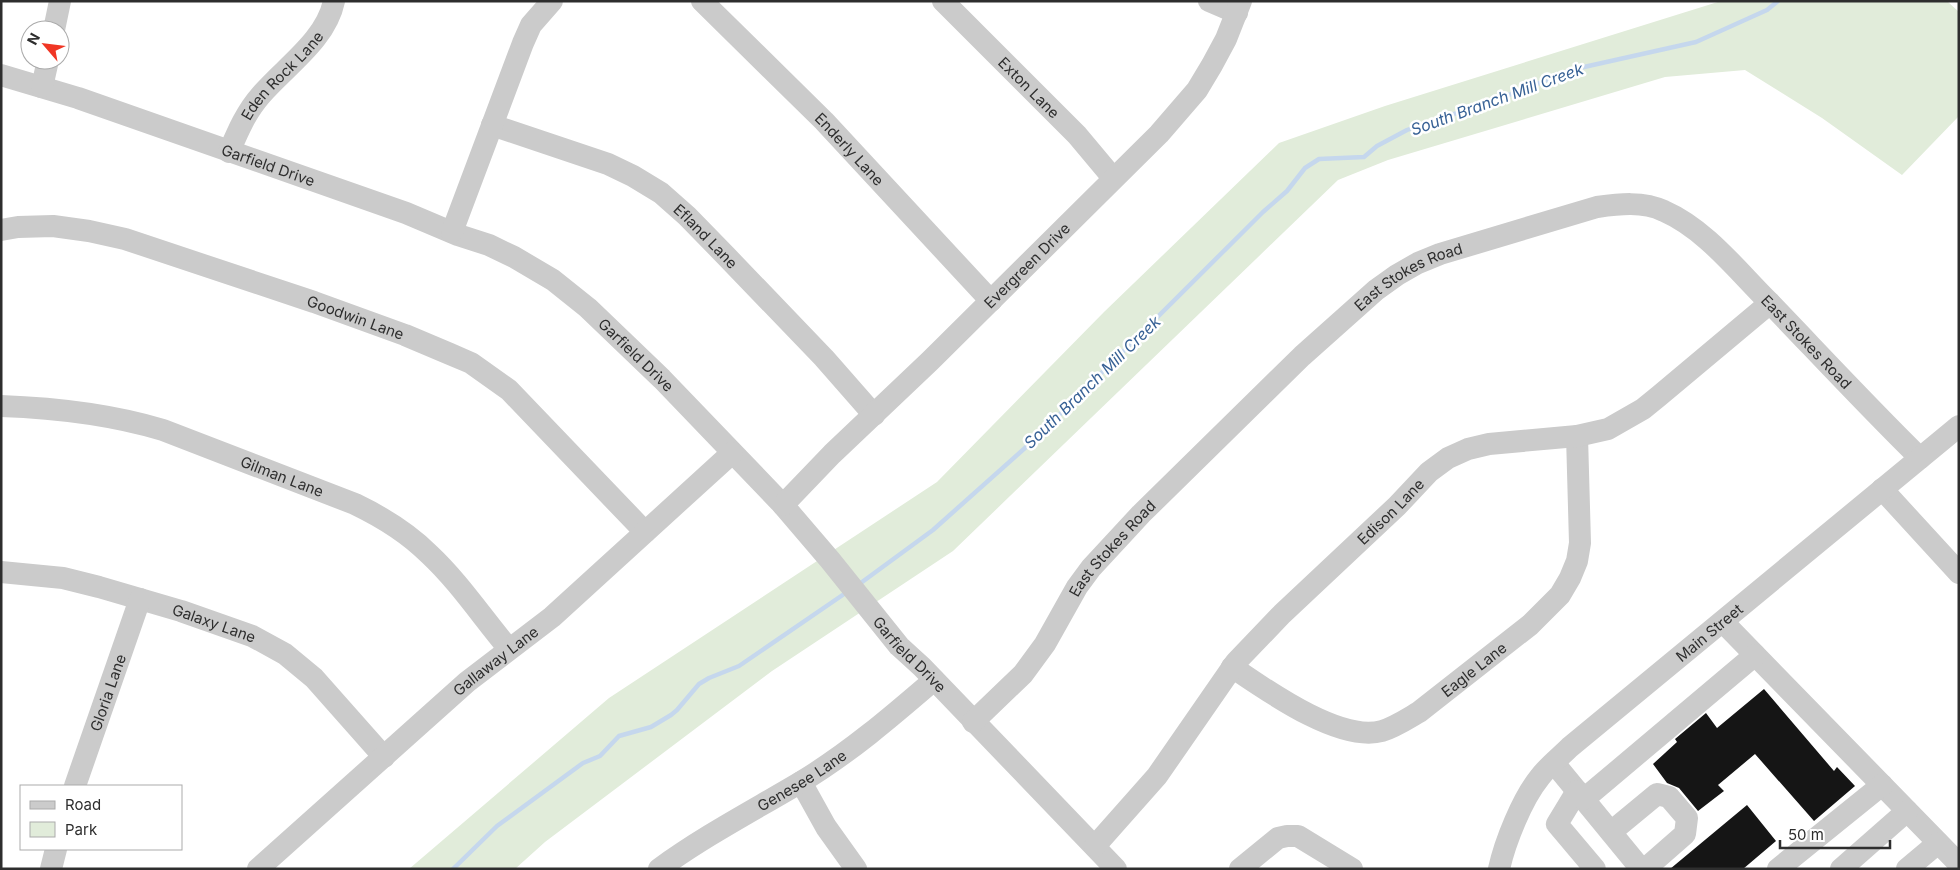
<svg xmlns="http://www.w3.org/2000/svg" width="1960" height="870" font-family="Inter,sans-serif">
<style>
.green{fill:#e1ecda}
.lines{fill:none;stroke-linecap:round;stroke-linejoin:round}
.stream{stroke:#c5d7ed;stroke-width:4.5}
.building{fill:#151515}
.minor{stroke:#cbcbcb;stroke-width:22}
.labels{text-anchor:middle;dominant-baseline:central;stroke-width:5;stroke-linejoin:round;paint-order:stroke}
.street-label{font-size:15px;fill:#2e2e2e;stroke:#fff}
.water-label{font-size:16px;font-style:italic;fill:#376195;stroke:#fff}
</style>
<rect width="100%" height="100%" fill="#fff"/>
<path class="green" d="M1721,1H1947L1959,12V116L1902,175L1822,118L1745,70L1665,77L1388,160L1338,180L953,551L772,671L545,842L515,869H409L609,698L937,482L1104,312L1279,143L1385,106Z"/>
<g class="lines">
<path class="stream" d="M858,585L933,530L1035,439L1263,212L1287,191L1305,168L1319,159L1364,157L1377,146L1407,130L1421,125L1496,100L1575,69L1696,42L1767,10L1778,1
M453,869L497,826L583,763L600,756L619,736L651,727L671,715L677,710L699,684L709,678L739,666L847,592"/>
</g>
<path class="building" d="M1764,689L1834,771L1837,767L1855,786L1814,821L1755,754L1718,785L1724,791L1698,811L1679,788L1667,783L1653,764L1677,742L1675,739L1706,713L1717,728Z
M1747,805L1776,841L1743,869H1670Z"/>
<g class="lines">
<g class="minor">
<path id="s1" d="M702,1L824,121L991,301"/>
<path id="s2" d="M943,1L1077,135L1113,178"/>
<path d="M1209,1L1237,13"/>
<path d="M54,30L60,1"/>
<path id="s3" d="M1,75L78,98L406,213L458,235L489,245L514,257L553,280L588,308L662,379L783,505L830,560L899,646L922,667L1116,869"/>
<path d="M42,87L48,60"/>
<path id="s4" d="M492,125L608,164L633,176L661,193L687,216L726,256L824,358L874,415"/>
<path id="s5" d="M229,152C238,131 246,112 261,95C286,66 326,40 334,1"/>
<path id="s6" d="M1,230L18,227L53,226L89,231L125,239L314,302L405,335L450,354L471,363L509,390L645,532"/>
<path d="M452,232L523,43L531,25L552,1"/>
<path id="s7" d="M1,406C56,408 110,414 163,430L355,504C382,517 408,533 429,554C459,582 482,617 509,649"/>
<path d="M1882,489L1959,573"/>
<path id="s8" d="M783,505L832,454L930,361L1159,134L1197,90L1212,65L1226,39L1241,1"/>
<path id="s9" d="M1,572L63,578L99,587L181,611L252,636L285,654L314,678L384,757"/>
<path d="M1723,622L1959,864"/>
<path id="s10" d="M1232,667C1266,690 1340,743 1382,731C1395,727 1407,719 1419,712L1530,625L1560,595L1570,578L1577,561L1580,543L1577,436"/>
<path id="s11" d="M973,722L1023,674L1045,644L1077,587L1091,568L1141,514L1302,356L1376,290L1397,275L1418,263L1440,254L1597,207C1619,204 1643,201 1664,211C1705,229 1736,269 1767,300C1818,353 1868,407 1920,458"/>
<path d="M1554,763L1641,869"/>
<path d="M801,782L826,827L856,869"/>
<path id="s12" d="M75,786L140,599"/>
<path d="M1577,791L1557,824L1595,869"/>
<path d="M1584,799L1755,655"/>
<path d="M1611,832L1657,794L1669,797L1687,818L1685,834L1645,869"/>
<path id="s13" d="M1095,846L1157,776L1236,662L1282,614L1397,506L1429,472L1448,458L1468,449L1489,444L1577,436L1608,429L1643,409L1659,396L1770,303"/>
<path d="M51,869L56,849"/>
<path id="s14" d="M258,869L467,682L552,617L732,453"/>
<path id="s15" d="M659,869C704,836 754,810 801,782C849,753 891,717 934,680"/>
<path d="M1240,869L1278,838L1287,836H1298L1352,869"/>
<path id="s16" d="M1499,869C1505,842 1522,799 1540,777C1548,766 1560,757 1570,747L1959,426"/>
<path d="M1778,869L1882,785"/>
<path d="M1841,869L1907,811"/>
<path d="M1907,869L1938,843"/>
</g>
</g>
<g class="labels">
<g class="street-label">
<text stroke="none"><textPath href="#s5" startOffset="94">Eden Rock Lane</textPath></text>
<text stroke="none"><textPath href="#s2" startOffset="122">Exton Lane</textPath></text>
<text stroke="none"><textPath href="#s1" startOffset="209">Enderly Lane</textPath></text>
<text stroke="none"><textPath href="#s3" startOffset="282">Garfield Drive</textPath></text>
<text stroke="none"><textPath href="#s4" startOffset="245">Efland Lane</textPath></text>
<text stroke="none"><textPath href="#s8" startOffset="342">Evergreen Drive</textPath></text>
<text stroke="none"><textPath href="#s11" startOffset="629">East Stokes Road</textPath></text>
<text stroke="none"><textPath href="#s6" startOffset="369">Goodwin Lane</textPath></text>
<text stroke="none"><textPath href="#s11" startOffset="1094">East Stokes Road</textPath></text>
<text stroke="none"><textPath href="#s3" startOffset="702">Garfield Drive</textPath></text>
<text stroke="none"><textPath href="#s7" startOffset="292">Gilman Lane</textPath></text>
<text stroke="none"><textPath href="#s13" startOffset="448">Edison Lane</textPath></text>
<text stroke="none"><textPath href="#s11" startOffset="224">East Stokes Road</textPath></text>
<text stroke="none"><textPath href="#s9" startOffset="220">Galaxy Lane</textPath></text>
<text stroke="none"><textPath href="#s16" startOffset="324">Main Street</textPath></text>
<text stroke="none"><textPath href="#s3" startOffset="1108">Garfield Drive</textPath></text>
<text stroke="none"><textPath href="#s14" startOffset="316">Gallaway Lane</textPath></text>
<text stroke="none"><textPath href="#s10" startOffset="278">Eagle Lane</textPath></text>
<text stroke="none"><textPath href="#s12" startOffset="99">Gloria Lane</textPath></text>
<text stroke="none"><textPath href="#s15" startOffset="168">Genesee Lane</textPath></text>
</g>
<g class="water-label">
<text transform="translate(1497 99) rotate(-20)">South Branch Mill Creek</text>
<text transform="translate(1092 382) rotate(-44)">South Branch Mill Creek</text>
</g>
</g>
<rect width="1960" height="870" fill="none" stroke="#2e2e2e" stroke-width="5"/>
<rect x="20" y="785" width="162" height="65" fill="#ffffff" stroke="#ababab"/>
<rect x="30" y="801" width="25" height="8" fill="#cbcbcb" stroke="#ababab"/>
<text x="65" y="810" font-size="15" fill="#2e2e2e">Road</text>
<rect x="30" y="822" width="25" height="15" fill="#e1ecda" stroke="#ababab"/>
<text x="65" y="835" font-size="15" fill="#2e2e2e">Park</text>
<g transform="translate(45 45) rotate(298)"><circle r="24" fill="#ffffff" stroke="#ababab"/>
<path d="M0-4L9 19L0 12L-9 19Z" fill="#f03624"/>
<text y="-8" font-size="14" font-weight="bold" text-anchor="middle" fill="#2e2e2e">N</text>
</g>
<path d="M1780 840v8h110v-8" fill="none" stroke="#2e2e2e" stroke-width="2.5"/>
<text x="1788" y="840" font-size="15" fill="#2e2e2e" stroke="#ffffff" stroke-width="4" paint-order="stroke">50 m</text>
</svg>
